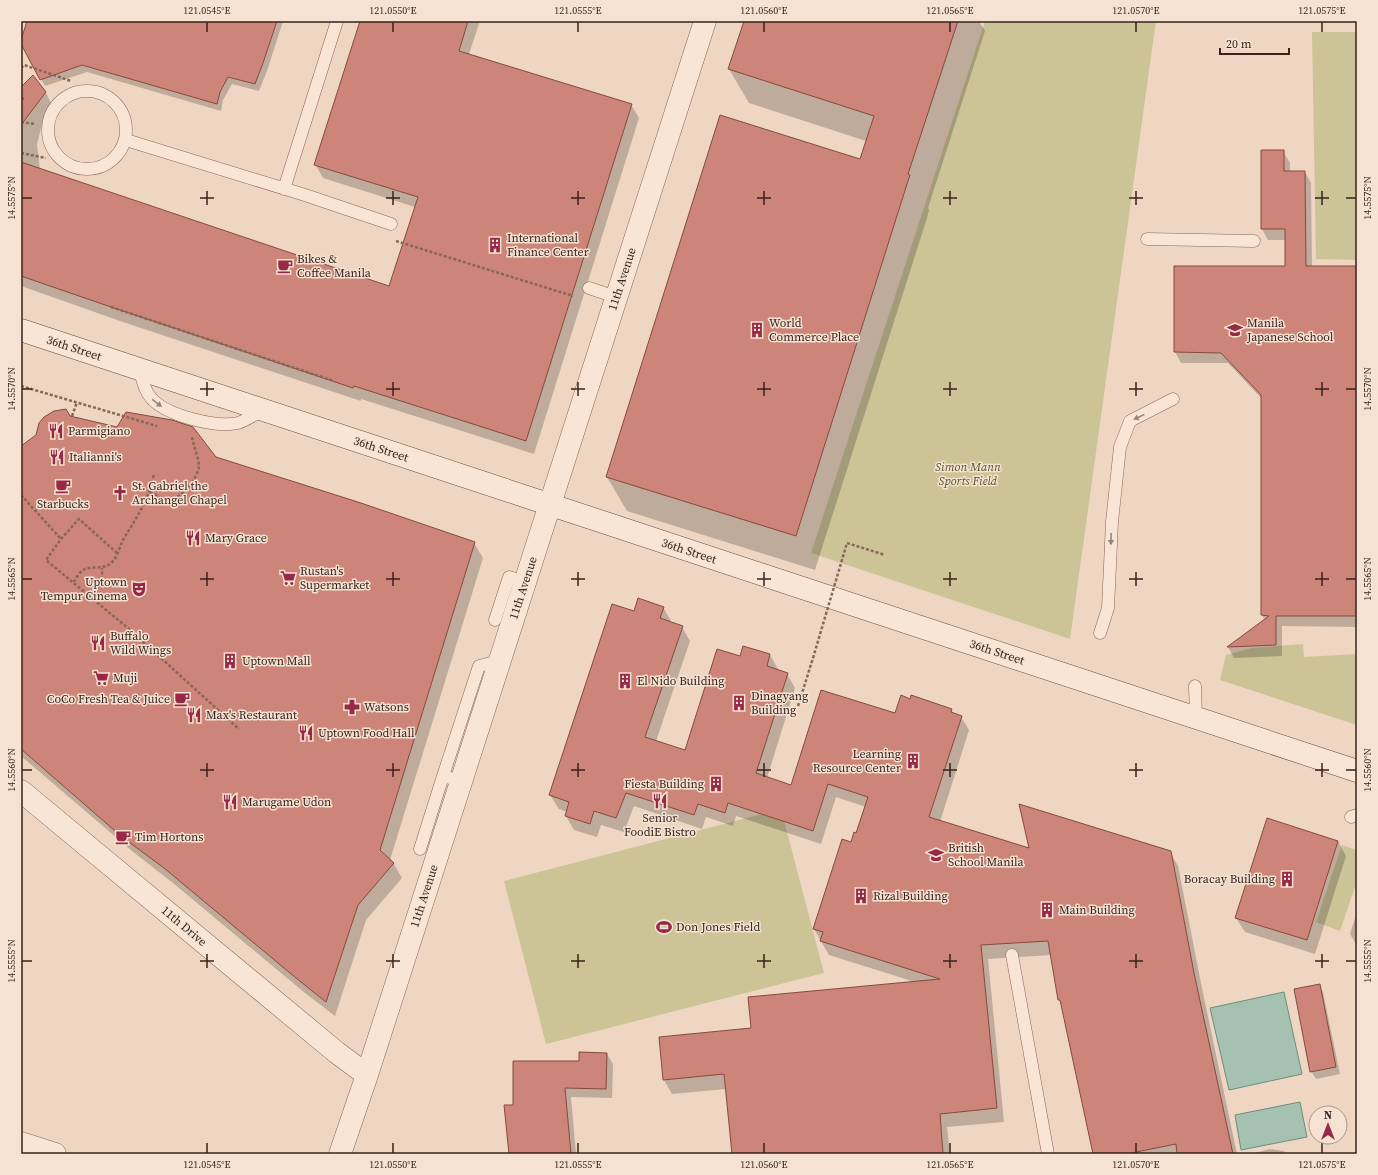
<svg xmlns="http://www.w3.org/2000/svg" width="1378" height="1175" font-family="'Source Serif 4',serif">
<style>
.green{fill:#ccc496}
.water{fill:#a4c1b1;stroke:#6b8f7d}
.shadow{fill:#0003}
.building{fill:#cc8578;stroke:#87493f}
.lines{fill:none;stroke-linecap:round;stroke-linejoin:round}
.lane-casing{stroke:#886659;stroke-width:13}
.street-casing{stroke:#886659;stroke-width:23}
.secondary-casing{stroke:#6a473c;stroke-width:23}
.path{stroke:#886659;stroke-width:2.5;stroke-dasharray:3 2;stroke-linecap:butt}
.lane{stroke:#f9e5d5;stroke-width:12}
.street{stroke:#f9e5d5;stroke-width:22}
.secondary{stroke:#f9e5d5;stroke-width:22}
.path-bridge{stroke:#886659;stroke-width:2.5;stroke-dasharray:3 2;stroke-linecap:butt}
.oneway{fill:#988479}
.ticks{fill:none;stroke:#38231d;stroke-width:1.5}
.labels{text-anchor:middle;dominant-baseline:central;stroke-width:3;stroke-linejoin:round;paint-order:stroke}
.poi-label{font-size:12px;fill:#38231d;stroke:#f5e2d2;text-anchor:start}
.street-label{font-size:12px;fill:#38231d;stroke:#f5e2d2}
.park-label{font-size:12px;font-style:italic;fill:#545424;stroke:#f5e2d2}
.neatline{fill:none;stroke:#38231d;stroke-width:1.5}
.ticks-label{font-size:10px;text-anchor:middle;fill:#38231d}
</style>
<rect width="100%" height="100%" fill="#eed6c2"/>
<path class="green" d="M985,21H1156L1070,639L811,553Z
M1312,32H1357V260L1316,259Z
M1303,644L1304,657L1357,654V725L1220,680L1226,655L1252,648Z
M781,809L824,973L546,1044L504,881Z
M1342,845L1357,850V881L1340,931L1316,922Z"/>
<path class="water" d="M1284,992L1302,1074L1229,1090L1210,1008Z
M1300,1102L1307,1137L1241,1150L1235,1115Z"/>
<path class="shadow" d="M28,21H283L267,71L259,91L232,84L223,100L221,111L87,72L45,86L41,79Z
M361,21H480L469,54L631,105L639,118L534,454L361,399V401L120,321L21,286V88L33,77L46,93L53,107L43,120L37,144L40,170L389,288L415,207L323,178L315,164Z
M745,21H979L985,31L928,208L929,210L927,218L815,570L627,511L607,477L860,160L866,141L749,103L729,69Z
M1262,151H1283L1290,163V172H1305L1311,183L1312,267H1357V627L1282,626V656L1234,658L1228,647L1265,620L1262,615V399L1228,363H1181L1175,352V267H1286V240H1268L1262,229Z
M69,417L216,458L474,543L483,558L390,860L394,864L402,878L366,920L335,1016L305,993L173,883L132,851L21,756V447Z
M663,607L671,621V623L682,627L690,641L656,741L686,751L741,657L770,655L778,669L777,671L787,674L795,688L767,778L791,786L896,714L911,700L951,710L954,714L961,717L969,730L940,822L1030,849L1170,852L1178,866L1202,988L1237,1154H1094L1062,1005L1059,1000L1051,955L988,959L1004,1122L947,1127L950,1154H732L726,1089L672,1094L664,1080L660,1038L752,1029L915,982L829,955L814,929L851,844L857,834L866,807L836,797L821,844L736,816L733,826L706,817L702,829L634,806L624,832L601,825L597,837L574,830L566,816L567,812L559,809L550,795Z
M1338,841L1346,856L1315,954L1245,932L1236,918Z
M1357,912V946L1350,934Z
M1319,985L1323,992L1340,1074L1316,1079L1311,1071Z
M607,1054L613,1064L612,1098L571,1097L576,1154H510L514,1106L580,1062Z
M1270,1149L1284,1151L1287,1154H1251Z"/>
<path class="building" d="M27,21H277L263,63L255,84L228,77L220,92L217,104L82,65L40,80L21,44V40Z
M360,21H468L459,51L632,104L526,441L354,386L353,388L111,307L21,276V162L389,286L418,197L314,165Z
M744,21H958L908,174L910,175L907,184L796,536L606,477L720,115L860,159L874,116L728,69Z
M33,75L46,92L21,125V87Z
M1261,150H1284V171H1305L1306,266H1357V616H1276V645L1227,647L1269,616L1261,615V395L1221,353L1174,352V266H1285V229H1261Z
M66,409L70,416L117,427L126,412L172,420L193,427L216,457L361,503L475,542L380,850L394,863L358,905L326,1002L296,978L164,868L122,837L21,749V446L36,435L39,423L44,417L54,411Z
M638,598L664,607L660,618L683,626L645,737L685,750L717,649L740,656L743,646L770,654L767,666L788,673L756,773L791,785L821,690L895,713L901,695L910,699L911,695L952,709L951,712L962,716L929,817L1029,848L1019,804L1171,851L1194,973L1233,1154H1177L1176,1144L1126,1154H1093L1060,1000H1058L1048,941L981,945L997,1108L940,1114L943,1154H732L724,1074L663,1080L659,1037L751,1028L748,997L940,979L820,941L823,932L813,929L842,839L851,842L854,832L856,833L868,797L828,784L813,831L728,803L725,813L698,804L694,815L626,793L616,818L594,811L590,824L565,816L569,802L549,795L612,604L634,611Z
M1267,818L1338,841L1307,940L1235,918Z
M1320,984L1336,1067L1310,1072L1294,989Z
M579,1052L607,1053L606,1089L565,1088L571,1154H509L504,1105H513V1061H579Z"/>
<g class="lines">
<defs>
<path id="lane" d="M48 130a39 39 0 1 1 78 0a39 39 0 1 1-78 0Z
M126,140L305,195L391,224
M284,189L337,21
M1147,239L1254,241
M589,288L616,297
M140,370C142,380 145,393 153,400C169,416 217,428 238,423C247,420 255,414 263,410
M495,620L509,577L525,582
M1100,633L1108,608L1112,522L1120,447L1130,421L1173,399
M1195,686L1196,718
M443,776L479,666L499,661
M1351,817L1357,815
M420,849L443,776L450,778
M1012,955L1048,1154"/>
<path id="street" d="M21,791L336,1052L367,1075
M21,1143L55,1154
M340,1154L367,1075L705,21"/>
<path id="secondary" d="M21,330L1357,771"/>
</defs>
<use href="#lane" class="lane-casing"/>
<use href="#street" class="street-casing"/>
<use href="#secondary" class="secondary-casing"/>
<path class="path" d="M21,68L24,65L71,81
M21,98L24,99
M21,122L35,124
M21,153L46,158
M396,241L573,296
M111,307L334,381
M21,386L157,426
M72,416L77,402
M150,492L164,499H175C185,491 197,480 199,466C199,459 193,444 192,437
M21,495L61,539
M847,543L885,555
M117,553L79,519L61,539L46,560L129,629L239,729
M74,582C76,578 80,572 83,570C91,565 102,570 110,564C117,559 119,548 123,540C136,518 150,499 154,473
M92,597C99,586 103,582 102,568
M798,706L813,658"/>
<use href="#lane" class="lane"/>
<use href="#street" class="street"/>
<use href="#secondary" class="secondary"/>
<path class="path-bridge" d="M813,658L847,543"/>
</g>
<defs><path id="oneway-solid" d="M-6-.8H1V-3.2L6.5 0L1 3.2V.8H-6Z"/></defs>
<g class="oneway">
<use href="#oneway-solid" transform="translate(157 403) rotate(37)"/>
<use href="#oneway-solid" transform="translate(1139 417) rotate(154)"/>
<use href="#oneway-solid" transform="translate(1111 539) rotate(91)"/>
</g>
<path class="ticks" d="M207,22V32M393,22V32M578,22V32M764,22V32M950,22V32M1136,22V32M1322,22V32M207,191V205M393,191V205M578,191V205M764,191V205M950,191V205M1136,191V205M1322,191V205M22,198H32M200,198H214M386,198H400M571,198H585M757,198H771M943,198H957M1129,198H1143M1315,198H1329M1346,198H1356M207,382V396M393,382V396M578,382V396M764,382V396M950,382V396M1136,382V396M1322,382V396M22,389H32M200,389H214M386,389H400M571,389H585M757,389H771M943,389H957M1129,389H1143M1315,389H1329M1346,389H1356M207,572V586M393,572V586M578,572V586M764,572V586M950,572V586M1136,572V586M1322,572V586M22,579H32M200,579H214M386,579H400M571,579H585M757,579H771M943,579H957M1129,579H1143M1315,579H1329M1346,579H1356M207,763V777M393,763V777M578,763V777M764,763V777M950,763V777M1136,763V777M1322,763V777M22,770H32M200,770H214M386,770H400M571,770H585M757,770H771M943,770H957M1129,770H1143M1315,770H1329M1346,770H1356M207,954V968M393,954V968M578,954V968M764,954V968M950,954V968M1136,954V968M1322,954V968M22,961H32M200,961H214M386,961H400M571,961H585M757,961H771M943,961H957M1129,961H1143M1315,961H1329M1346,961H1356M207,1143V1153M393,1143V1153M578,1143V1153M764,1143V1153M950,1143V1153M1136,1143V1153M1322,1143V1153"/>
<defs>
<symbol id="building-bare" viewBox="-9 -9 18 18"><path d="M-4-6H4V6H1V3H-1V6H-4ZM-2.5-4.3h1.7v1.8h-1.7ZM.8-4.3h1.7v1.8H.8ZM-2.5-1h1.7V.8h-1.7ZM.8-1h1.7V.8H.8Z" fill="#972946" stroke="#f5e2d2" stroke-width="2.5" paint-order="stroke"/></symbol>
<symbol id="cafe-bare" viewBox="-9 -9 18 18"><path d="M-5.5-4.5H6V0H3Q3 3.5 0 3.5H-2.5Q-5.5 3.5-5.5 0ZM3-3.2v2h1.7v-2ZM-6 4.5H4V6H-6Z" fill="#972946" stroke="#f5e2d2" stroke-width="2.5" paint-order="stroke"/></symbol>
<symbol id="school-bare" viewBox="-9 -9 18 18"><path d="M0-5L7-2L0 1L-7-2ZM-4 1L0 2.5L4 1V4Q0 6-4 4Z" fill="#972946" stroke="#f5e2d2" stroke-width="2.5" paint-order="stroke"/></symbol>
<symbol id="restaurant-bare" viewBox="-9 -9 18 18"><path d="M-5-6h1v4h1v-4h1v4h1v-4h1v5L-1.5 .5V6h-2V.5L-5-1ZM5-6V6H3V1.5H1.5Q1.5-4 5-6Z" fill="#972946" stroke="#f5e2d2" stroke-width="2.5" paint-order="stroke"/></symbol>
<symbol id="church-bare" viewBox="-9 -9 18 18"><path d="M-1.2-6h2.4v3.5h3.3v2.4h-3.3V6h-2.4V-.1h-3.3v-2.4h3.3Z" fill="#972946" stroke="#f5e2d2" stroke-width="2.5" paint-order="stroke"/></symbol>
<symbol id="supermarket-bare" viewBox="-9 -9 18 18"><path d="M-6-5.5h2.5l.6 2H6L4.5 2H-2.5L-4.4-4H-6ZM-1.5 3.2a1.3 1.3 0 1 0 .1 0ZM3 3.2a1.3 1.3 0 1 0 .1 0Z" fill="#972946" stroke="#f5e2d2" stroke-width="2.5" paint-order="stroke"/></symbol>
<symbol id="theatre-bare" viewBox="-9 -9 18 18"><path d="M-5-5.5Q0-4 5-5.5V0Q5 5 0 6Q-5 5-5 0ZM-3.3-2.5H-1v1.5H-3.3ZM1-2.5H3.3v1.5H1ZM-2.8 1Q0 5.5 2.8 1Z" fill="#972946" stroke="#f5e2d2" stroke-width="2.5" paint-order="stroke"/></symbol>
<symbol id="pharmacy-bare" viewBox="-9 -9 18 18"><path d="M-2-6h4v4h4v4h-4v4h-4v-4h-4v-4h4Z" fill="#972946" stroke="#f5e2d2" stroke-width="2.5" paint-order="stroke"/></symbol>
<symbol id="stadium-bare" viewBox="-9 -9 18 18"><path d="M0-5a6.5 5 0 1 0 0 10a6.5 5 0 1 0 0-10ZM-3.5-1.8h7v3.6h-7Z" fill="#972946" stroke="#f5e2d2" stroke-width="2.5" paint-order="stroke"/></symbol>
</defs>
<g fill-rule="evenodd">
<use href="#building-bare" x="484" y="234" width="22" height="22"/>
<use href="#cafe-bare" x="274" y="255" width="22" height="22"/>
<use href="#building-bare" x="746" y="319" width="22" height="22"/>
<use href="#school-bare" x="1224" y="319" width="22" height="22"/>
<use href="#restaurant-bare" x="45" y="420" width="22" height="22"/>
<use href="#restaurant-bare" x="46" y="446" width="22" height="22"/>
<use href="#cafe-bare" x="52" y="475" width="22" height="22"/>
<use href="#church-bare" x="109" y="482" width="22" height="22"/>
<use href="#restaurant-bare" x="182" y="527" width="22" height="22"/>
<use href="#supermarket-bare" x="277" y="567" width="22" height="22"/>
<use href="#theatre-bare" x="128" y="578" width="22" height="22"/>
<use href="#restaurant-bare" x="87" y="632" width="22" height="22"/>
<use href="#building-bare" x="219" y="650" width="22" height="22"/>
<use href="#supermarket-bare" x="90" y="667" width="22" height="22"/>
<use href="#building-bare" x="614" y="670" width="22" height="22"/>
<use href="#cafe-bare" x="171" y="688" width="22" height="22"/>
<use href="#building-bare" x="728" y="692" width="22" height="22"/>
<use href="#pharmacy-bare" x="341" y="696" width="22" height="22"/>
<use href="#restaurant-bare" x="183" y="704" width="22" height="22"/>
<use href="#restaurant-bare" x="295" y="722" width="22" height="22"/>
<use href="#building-bare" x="902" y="750" width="22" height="22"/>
<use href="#building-bare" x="705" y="773" width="22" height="22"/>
<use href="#restaurant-bare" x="649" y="790" width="22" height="22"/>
<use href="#restaurant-bare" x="219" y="791" width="22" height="22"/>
<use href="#cafe-bare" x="112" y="826" width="22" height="22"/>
<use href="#school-bare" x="925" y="844" width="22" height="22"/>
<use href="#building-bare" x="1276" y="868" width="22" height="22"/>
<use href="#building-bare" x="850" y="885" width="22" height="22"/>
<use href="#building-bare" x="1036" y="899" width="22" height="22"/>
<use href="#stadium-bare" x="653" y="916" width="22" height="22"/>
</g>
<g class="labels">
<g class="poi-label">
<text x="507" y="238">International<tspan x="507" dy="14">Finance Center</tspan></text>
<text x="297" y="259">Bikes &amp;<tspan x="297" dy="14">Coffee Manila</tspan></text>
<text x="769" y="323">World<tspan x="769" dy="14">Commerce Place</tspan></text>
<text x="1247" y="323">Manila<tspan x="1247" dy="14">Japanese School</tspan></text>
<text x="68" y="431">Parmigiano</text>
<text x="69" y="457">Italianni's</text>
<text x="132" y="486">St. Gabriel the<tspan x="132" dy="14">Archangel Chapel</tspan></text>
<text x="63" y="504" text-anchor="middle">Starbucks</text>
<text x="205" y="538">Mary Grace</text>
<text x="300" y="571">Rustan's<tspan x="300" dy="14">Supermarket</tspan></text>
<text x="127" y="582" text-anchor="end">Uptown<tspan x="127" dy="14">Tempur Cinema</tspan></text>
<text x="110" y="636">Buffalo<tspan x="110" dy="14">Wild Wings</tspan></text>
<text x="242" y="661">Uptown Mall</text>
<text x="113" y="678">Muji</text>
<text x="637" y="681">El Nido Building</text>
<text x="751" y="696">Dinagyang<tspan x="751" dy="14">Building</tspan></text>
<text x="170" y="699" text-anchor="end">CoCo Fresh Tea &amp; Juice</text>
<text x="364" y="707">Watsons</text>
<text x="206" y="715">Max's Restaurant</text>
<text x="318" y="733">Uptown Food Hall</text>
<text x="901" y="754" text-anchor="end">Learning<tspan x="901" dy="14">Resource Center</tspan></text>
<text x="704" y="784" text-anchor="end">Fiesta Building</text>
<text x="242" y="802">Marugame Udon</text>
<text x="660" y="818" text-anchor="middle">Senior<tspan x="660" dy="14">FoodiE Bistro</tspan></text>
<text x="135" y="837">Tim Hortons</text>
<text x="948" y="848">British<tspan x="948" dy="14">School Manila</tspan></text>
<text x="1275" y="879" text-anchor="end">Boracay Building</text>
<text x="873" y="896">Rizal Building</text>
<text x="1059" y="910">Main Building</text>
<text x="676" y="927">Don Jones Field</text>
</g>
<g class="street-label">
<text transform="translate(622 279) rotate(-72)">11th Avenue</text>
<text transform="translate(74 348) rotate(18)">36th Street</text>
<text transform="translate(381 449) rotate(18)">36th Street</text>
<text transform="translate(689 551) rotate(18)">36th Street</text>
<text transform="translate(523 588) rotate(-72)">11th Avenue</text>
<text transform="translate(997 652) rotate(18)">36th Street</text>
<text transform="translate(424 896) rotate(-72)">11th Avenue</text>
<text transform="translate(184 926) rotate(40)">11th Drive</text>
</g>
<g class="park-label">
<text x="968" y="467">Simon Mann<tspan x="968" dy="14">Sports Field</tspan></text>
</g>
</g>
<rect width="1378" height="1175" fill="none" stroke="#f5e2d2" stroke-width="44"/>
<g transform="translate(1328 1125)"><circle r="19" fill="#f5e2d2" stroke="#a9968a"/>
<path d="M0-3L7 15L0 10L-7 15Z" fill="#972946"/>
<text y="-6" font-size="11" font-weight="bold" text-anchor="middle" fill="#38231d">N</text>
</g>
<path d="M1220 48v6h69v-6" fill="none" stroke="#38231d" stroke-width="2"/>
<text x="1226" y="48" font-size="12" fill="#38231d" stroke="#f5e2d2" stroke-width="3" paint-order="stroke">20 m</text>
<rect x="22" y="22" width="1334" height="1131" class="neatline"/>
<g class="ticks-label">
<text x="207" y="14">121.0545°E</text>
<text x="393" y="14">121.0550°E</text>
<text x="578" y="14">121.0555°E</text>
<text x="764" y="14">121.0560°E</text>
<text x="950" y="14">121.0565°E</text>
<text x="1136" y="14">121.0570°E</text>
<text x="1322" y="14">121.0575°E</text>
<text transform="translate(11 198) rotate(-90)" y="4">14.5575°N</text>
<text transform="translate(1367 198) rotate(-90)" y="4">14.5575°N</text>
<text transform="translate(11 389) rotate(-90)" y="4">14.5570°N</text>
<text transform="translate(1367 389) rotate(-90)" y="4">14.5570°N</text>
<text transform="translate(11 579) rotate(-90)" y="4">14.5565°N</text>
<text transform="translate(1367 579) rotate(-90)" y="4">14.5565°N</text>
<text transform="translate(11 770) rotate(-90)" y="4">14.5560°N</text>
<text transform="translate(1367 770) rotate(-90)" y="4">14.5560°N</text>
<text transform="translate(11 961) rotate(-90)" y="4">14.5555°N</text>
<text transform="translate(1367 961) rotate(-90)" y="4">14.5555°N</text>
<text x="207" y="1168">121.0545°E</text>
<text x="393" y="1168">121.0550°E</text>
<text x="578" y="1168">121.0555°E</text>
<text x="764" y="1168">121.0560°E</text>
<text x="950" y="1168">121.0565°E</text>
<text x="1136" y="1168">121.0570°E</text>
<text x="1322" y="1168">121.0575°E</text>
</g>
</svg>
